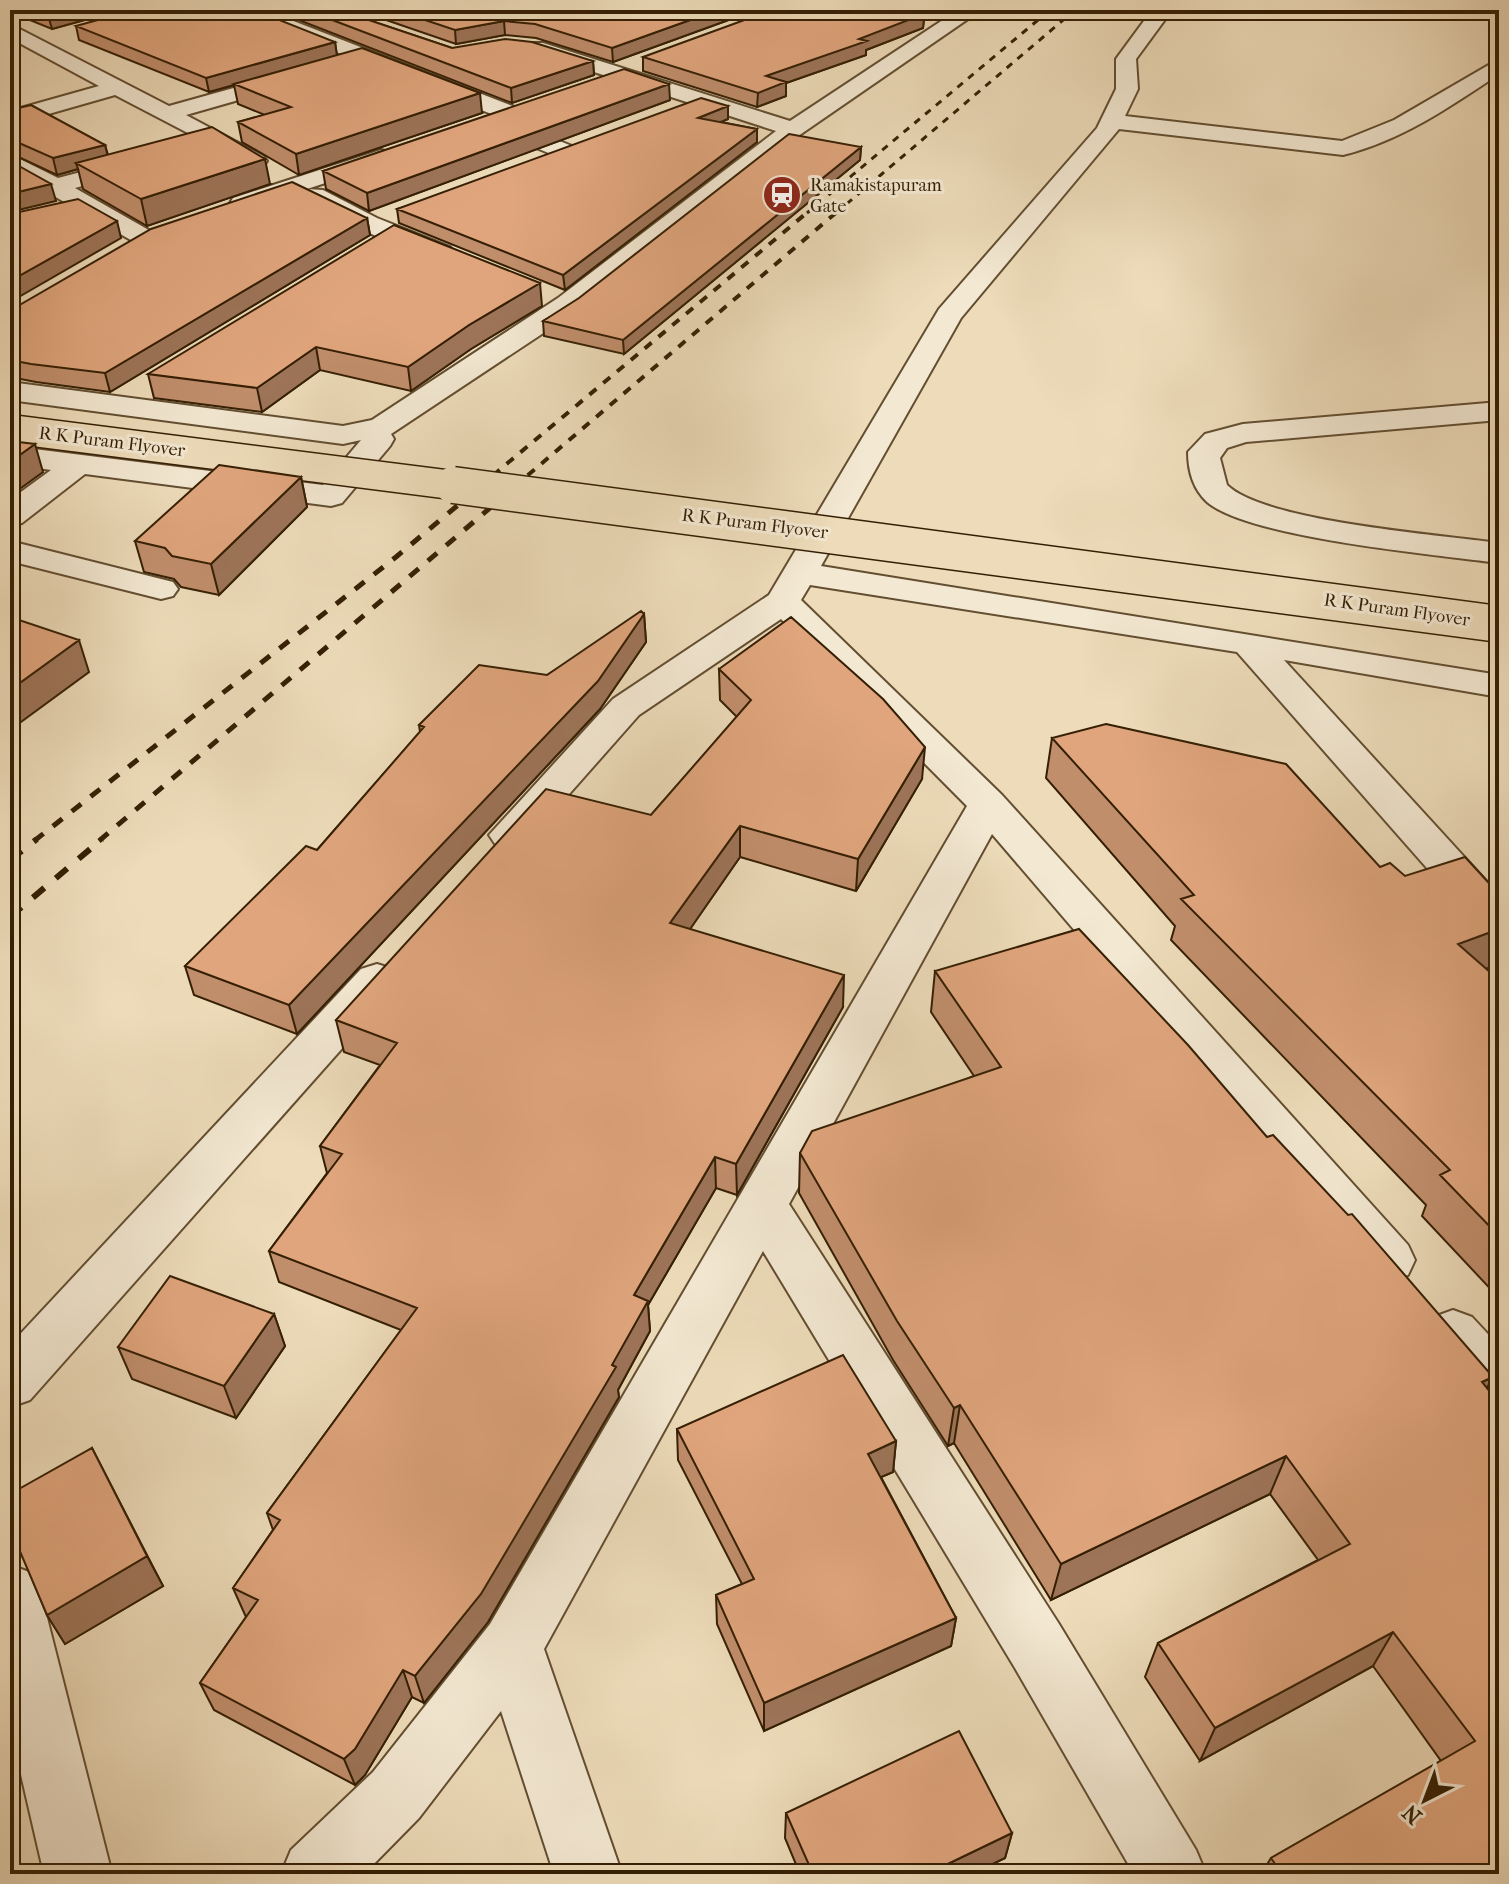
<svg xmlns="http://www.w3.org/2000/svg" width="1509" height="1884" font-family="'IM FELL French Canon',serif">
<style>
.lines{fill:none;stroke-linecap:round;stroke-linejoin:round}
.minor-casing{stroke:#634e31;stroke-width:4}
.minor{fill:#f3e8d2;fill-rule:evenodd}
.rail-far3{stroke:#351f04;stroke-width:3;stroke-dasharray:7 7;stroke-linecap:butt}
.rail-far2{stroke:#351f04;stroke-width:4;stroke-dasharray:9 9;stroke-linecap:butt}
.rail-far1{stroke:#351f04;stroke-width:5;stroke-dasharray:12 12;stroke-linecap:butt}
.rail{stroke:#351f04;stroke-width:6;stroke-dasharray:15 15;stroke-linecap:butt}
.major-bridge-far1-casing{stroke:#351f04;stroke-width:31;stroke-linecap:butt}
.major-bridge-casing{stroke:#351f04;stroke-width:39;stroke-linecap:butt}
.major-bridge-far1{stroke:#eddbb9;stroke-width:28}
.major-bridge{stroke:#eddbb9;stroke-width:36}
.wall{fill:#c18e6c;stroke:#351f04;stroke-width:2}
.shaded-wall{fill:#9d7458;stroke:#351f04;stroke-width:2}
.building{fill:#e0a57d;stroke:#351f04;stroke-width:2}
.labels{text-anchor:middle;dominant-baseline:central;stroke-width:6;stroke-linejoin:round;paint-order:stroke}
.far-poi-label{font-size:18px;fill:#351f04;stroke:#f3e8d2;text-anchor:start}
.far-street-label{font-size:18px;fill:#351f04;stroke:#f3e8d2}
</style>
<rect width="100%" height="100%" fill="#eddbb9"/>
<filter id="stains"><feTurbulence type="fractalNoise" baseFrequency=".0025" numOctaves="4"/><feColorMatrix values="0 0 0 0 .2 0 0 0 0 .09 0 0 0 0 .02 0 0 0 .5 -.17"/></filter>
<radialGradient id="worn" r=".72"><stop offset=".6" stop-color="#630" stop-opacity="0"/><stop offset="1" stop-color="#630" stop-opacity=".3"/></radialGradient>
<g class="lines">
<defs>
<path id="minor" d="M237,10H265L520,109L523,114L520,119H505L572,146L576,151L572,156H556L485,127L482,122L485,117H499L240,14Z
M958,10H981L801,134L578,310L391,434L394,439L390,446L342,503L331,506L85,474L22,523L10,526V500L51,470L10,464V446L323,485L361,440L343,444L10,400V382L343,426L372,420L558,298L776,131L529,51L526,47L529,43H543L790,121Z
M1152,10H1172L1136,59L1138,89L1125,116L1342,141L1394,120L1499,59V74C1450,107 1400,141 1343,155L1119,129L961,318L821,566L1499,675V697L1284,660L1499,895V937L1484,933L1237,652L810,585L801,600L1002,795L1408,1245L1415,1260L1408,1275L1389,1282L1370,1275L992,834L789,1204L1059,1624L1196,1850L1206,1874H1134L1015,1668L763,1251L544,1649L622,1874H554L501,1711L419,1818L364,1874H281L291,1850L373,1772L490,1624L967,806L781,619L639,715L525,844L510,848L495,844L489,835L613,699L769,595L939,309L1097,128L1116,89V59Z
M10,24L169,106L294,71L305,77L302,82L186,115L263,156L267,161L263,166L255,168L115,95L10,125V111L99,86L10,38Z
M381,150L389,152L393,157L389,162L307,189L323,190L377,218L450,247L454,252L450,257C422,264 333,215 305,200L302,195L305,190L242,210L233,208L230,203L233,198Z
M10,154L58,178L138,157L146,159L150,164L146,169L75,188L154,233L158,238L154,243H136L10,171Z
M1499,402V420L1246,442L1227,448L1220,458L1227,485C1265,522 1442,535 1499,543V563C1438,555 1249,538 1207,502C1193,489 1188,470 1188,452L1205,434L1243,424Z
M10,541L173,582L178,589L173,596L161,599L10,561Z
M377,964L393,969L399,980L393,991L30,1400L10,1407V1345L361,969Z
M1453,1310L1472,1317L1499,1346V1409L1479,1402L1434,1349L1426,1333L1434,1317Z
M10,1565L32,1573L41,1594L112,1874H44L10,1727Z"/>
</defs>
<use href="#minor" class="minor-casing"/>
<use href="#minor" class="minor"/>
<path class="rail-far3" d="M807,213L1050,10
M836,213L1075,10"/>
<path class="rail-far2" d="M479,487L809,211
M514,487L838,211"/>
<path class="rail-far1" d="M34,841L396,557L482,485
M99,841L517,485"/>
<path class="rail" d="M10,860L37,839
M10,917L102,839"/>
<defs>
<path id="major-bridge-far1" d="M10,429L468,487"/>
<path id="major-bridge" d="M453,485L1499,624"/>
</defs>
<use href="#major-bridge-far1" class="major-bridge-far1-casing"/>
<use href="#major-bridge" class="major-bridge-casing"/>
<use href="#major-bridge-far1" class="major-bridge-far1"/>
<use href="#major-bridge" class="major-bridge"/>
</g>
<path class="wall" d="M10,10H121L52,29L10,12Z
M273,10H339L452,48L593,61L594,75L512,103Z
M357,10H756L613,62L536,38L505,35L456,44Z
M924,19L923,28L866,50V55L786,83V96L757,107L643,71V57Z
M76,26L335,42L337,56L482,113L299,175L242,142L238,122L265,115L238,104L234,85L209,92L79,40Z
M670,100L369,211L326,189L323,171Z
M10,110L105,145L108,155L270,184L147,226L83,189L78,169L57,175L10,153Z
M728,119L721,122L757,129V142L565,290L399,223L397,209Z
M861,147L860,160L624,354L544,336L543,321Z
M367,218L370,235L110,392L36,382L10,377V307Z
M542,306L471,349L411,391L320,370L262,412L154,398L148,374Z
M301,477L307,507L219,595L181,587L174,579L144,572L135,541Z
M644,614L646,642L600,709L297,1034L194,995L185,966L317,850L420,732L419,725L547,675Z
M719,669L922,779L856,891L740,857L690,929L843,1007L737,1195L716,1188L648,1305L650,1331L618,1390L619,1397L488,1622L424,1703L412,1697L365,1775L355,1785L214,1710L200,1683L246,1617L233,1588L273,1530L267,1513L401,1330L279,1282L269,1251L327,1173L320,1146L380,1065L344,1052L336,1020L651,815L737,717L720,700Z
M1052,738L1380,867L1499,980V1298L1422,1216L1426,1205L1171,940L1175,926L1046,778Z
M1499,869V891L1493,884Z
M935,971L1267,1137L1493,1377L1487,1388L1499,1874H1261L1271,1858L1441,1761L1373,1666L1200,1761L1145,1677L1158,1643L1318,1560L1270,1494L1051,1600L954,1443L948,1446L893,1360L799,1193L800,1153L974,1076L931,1012Z
M274,1314L285,1346L236,1418L132,1379L118,1347Z
M677,1429L896,1441L893,1472L881,1477L956,1618L951,1646L764,1731L717,1624L716,1595L742,1584L678,1460Z
M92,1448L163,1586L65,1644L47,1615L24,1559L10,1537Z
M786,1813L1012,1833L1005,1858L972,1874H800L785,1838Z"/>
<path class="shaded-wall" d="M67,10H121L52,29L48,15Z
M718,10H756L613,62L612,48Z
M912,10H949L924,19L923,28L866,50V55L786,83V96L757,107L758,93L766,76L859,39Z
M504,21L505,35L456,44L455,30Z
M335,42L337,56L209,92L206,78Z
M593,61L594,75L512,103L511,88Z
M669,84L670,100L369,211L367,193Z
M480,93L482,113L299,175L296,154Z
M728,106V119L699,131L698,118Z
M757,129V142L565,290L563,275Z
M105,145L109,161L76,163L78,169L57,175L53,158Z
M861,147L860,160L624,354L623,340Z
M265,159L270,184L147,226L141,199Z
M51,184L56,201L10,212V194Z
M367,218L370,235L110,392L105,373Z
M117,221L121,238L10,302V281Z
M540,283L542,306L471,349L411,391L408,367L469,325Z
M316,347L320,370L262,412L257,388Z
M35,444L43,472L10,496V462Z
M301,477L307,507L219,595L211,564Z
M644,614L646,642L600,709L297,1034L289,1005Z
M79,640L89,672L10,730V690Z
M925,747L922,779L856,891L858,859Z
M740,826V857L672,955L670,923Z
M1499,929V964L1442,985L1458,944Z
M844,975L843,1007L737,1195L736,1164Z
M715,1157L716,1188L648,1305L650,1331L618,1390L619,1397L488,1622L424,1703L415,1676L612,1365L634,1295Z
M274,1314L285,1346L236,1418L224,1386Z
M1493,1377L1472,1415L1482,1382Z
M960,1405L954,1443L948,1446L954,1408Z
M896,1441L893,1472L865,1484L868,1454Z
M1286,1456L1270,1494L1051,1600L1061,1564Z
M147,1556L163,1586L65,1644L47,1615Z
M956,1618L951,1646L764,1731V1703Z
M1393,1632L1373,1666L1200,1761L1215,1728Z
M403,1670L412,1697L365,1775L355,1785L344,1759Z
M1012,1833L1005,1858L972,1874H927Z"/>
<path class="building" d="M36,10H67L48,15Z
M134,10H254L335,42L206,78L76,26Z
M306,10H339L452,48L505,39L532,42L593,61L511,88Z
M395,10H718L612,48L535,24L504,21L455,30Z
M772,10H912L910,11L924,14L859,39L867,41L766,76L786,82L758,93L643,57Z
M362,48L480,93L296,154L238,122L291,107L234,84Z
M624,69L669,84L367,193L323,171Z
M701,98L728,106L698,118L757,129L563,275L397,209Z
M31,105L105,145L53,158L10,139V110Z
M212,127L265,159L141,199L76,163Z
M789,134L861,147L623,340L543,321L579,298Z
M10,161L51,184L10,194Z
M292,182L367,218L105,373L31,364L10,360V307H16L151,229Z
M78,199L117,221L10,281V214Z
M394,225L540,283L469,325L408,367L316,347L257,388L148,374Z
M10,441L35,444L10,462Z
M219,465L301,477L211,564L172,556L165,548L135,541Z
M641,611L644,614L598,681L289,1005L185,966L306,846L317,850L424,727L419,725L479,665L547,675Z
M10,617L79,640L10,690Z
M791,617L883,699L925,747L858,859L740,826L670,923L844,975L736,1164L715,1157L634,1295L648,1301L612,1365L616,1367L481,1594L415,1676L403,1670L355,1749L344,1759L200,1683L258,1600L233,1588L280,1520L267,1513L417,1308L269,1251L342,1154L320,1146L397,1043L336,1020L546,789L651,815L751,700L719,669Z
M1106,724L1286,764L1380,867L1390,863L1405,876L1465,857L1499,894V929L1458,944L1499,980V1236L1440,1175L1450,1170L1181,899L1194,895L1052,738Z
M1079,929L1188,1045L1267,1137L1273,1135L1348,1215L1352,1214L1493,1377L1482,1382L1499,1403V1874H1282L1271,1858L1475,1741L1393,1632L1215,1728L1158,1643L1350,1544L1286,1456L1061,1564L960,1405L954,1408L897,1321L800,1153L812,1131L1001,1067L935,971Z
M170,1276L274,1314L224,1386L118,1347Z
M843,1355L896,1441L868,1454L956,1618L764,1703L716,1595L754,1579L677,1429Z
M92,1448L147,1556L47,1615L16,1542L11,1539L10,1537V1494Z
M959,1731L1012,1833L927,1874H813L786,1813Z
M208,1867L212,1874H199Z"/>
<defs>
<symbol id="station-disc" viewBox="-11 -11 22 22"><circle r="9.5" fill="#8f2418" stroke="#f3e8d2"/><path d="M-3-6H3Q5-6 5-4V2Q5 4 3 4L4.5 6H3L1.5 4h-3L-3 6H-4.5L-3 4Q-5 4-5 2V-4Q-5-6-3-6ZM-3.5-4v3h7v-3ZM-3.5 1v1.5H-2V1ZM2 1v1.5H3.5V1Z" fill="#fff"/></symbol>
</defs>
<g fill-rule="evenodd">
<use href="#station-disc" x="760" y="173" width="44" height="44"/>
</g>
<g class="labels">
<g class="far-poi-label">
<text x="810" y="185">Ramakistapuram<tspan x="810" dy="21">Gate</tspan></text>
</g>
<g class="far-street-label">
<text transform="translate(112 442) rotate(7)">R K Puram Flyover</text>
<text transform="translate(755 524) rotate(7)">R K Puram Flyover</text>
<text transform="translate(1397 610) rotate(8)">R K Puram Flyover</text>
</g>
</g>
<rect width="1509" height="1884" fill="none" stroke="#eddbb9" stroke-width="40"/>
<rect x="12" y="12" width="1485" height="1860" fill="none" stroke="#351f04" stroke-width="4"/>
<rect x="20" y="20" width="1469" height="1844" fill="none" stroke="#351f04" stroke-width="2"/>
<g transform="translate(1425 1800) rotate(222)" stroke="#f3e8d2" stroke-width="6" paint-order="stroke">
<path d="M0-6L14 30L0 20L-14 30Z" fill="#351f04"/>
<text y="-12" font-size="22" font-weight="bold" text-anchor="middle" fill="#351f04">N</text>
</g>
<rect width="100%" height="100%" filter="url(#stains)"/>
<rect width="100%" height="100%" fill="url(#worn)"/>
</svg>
